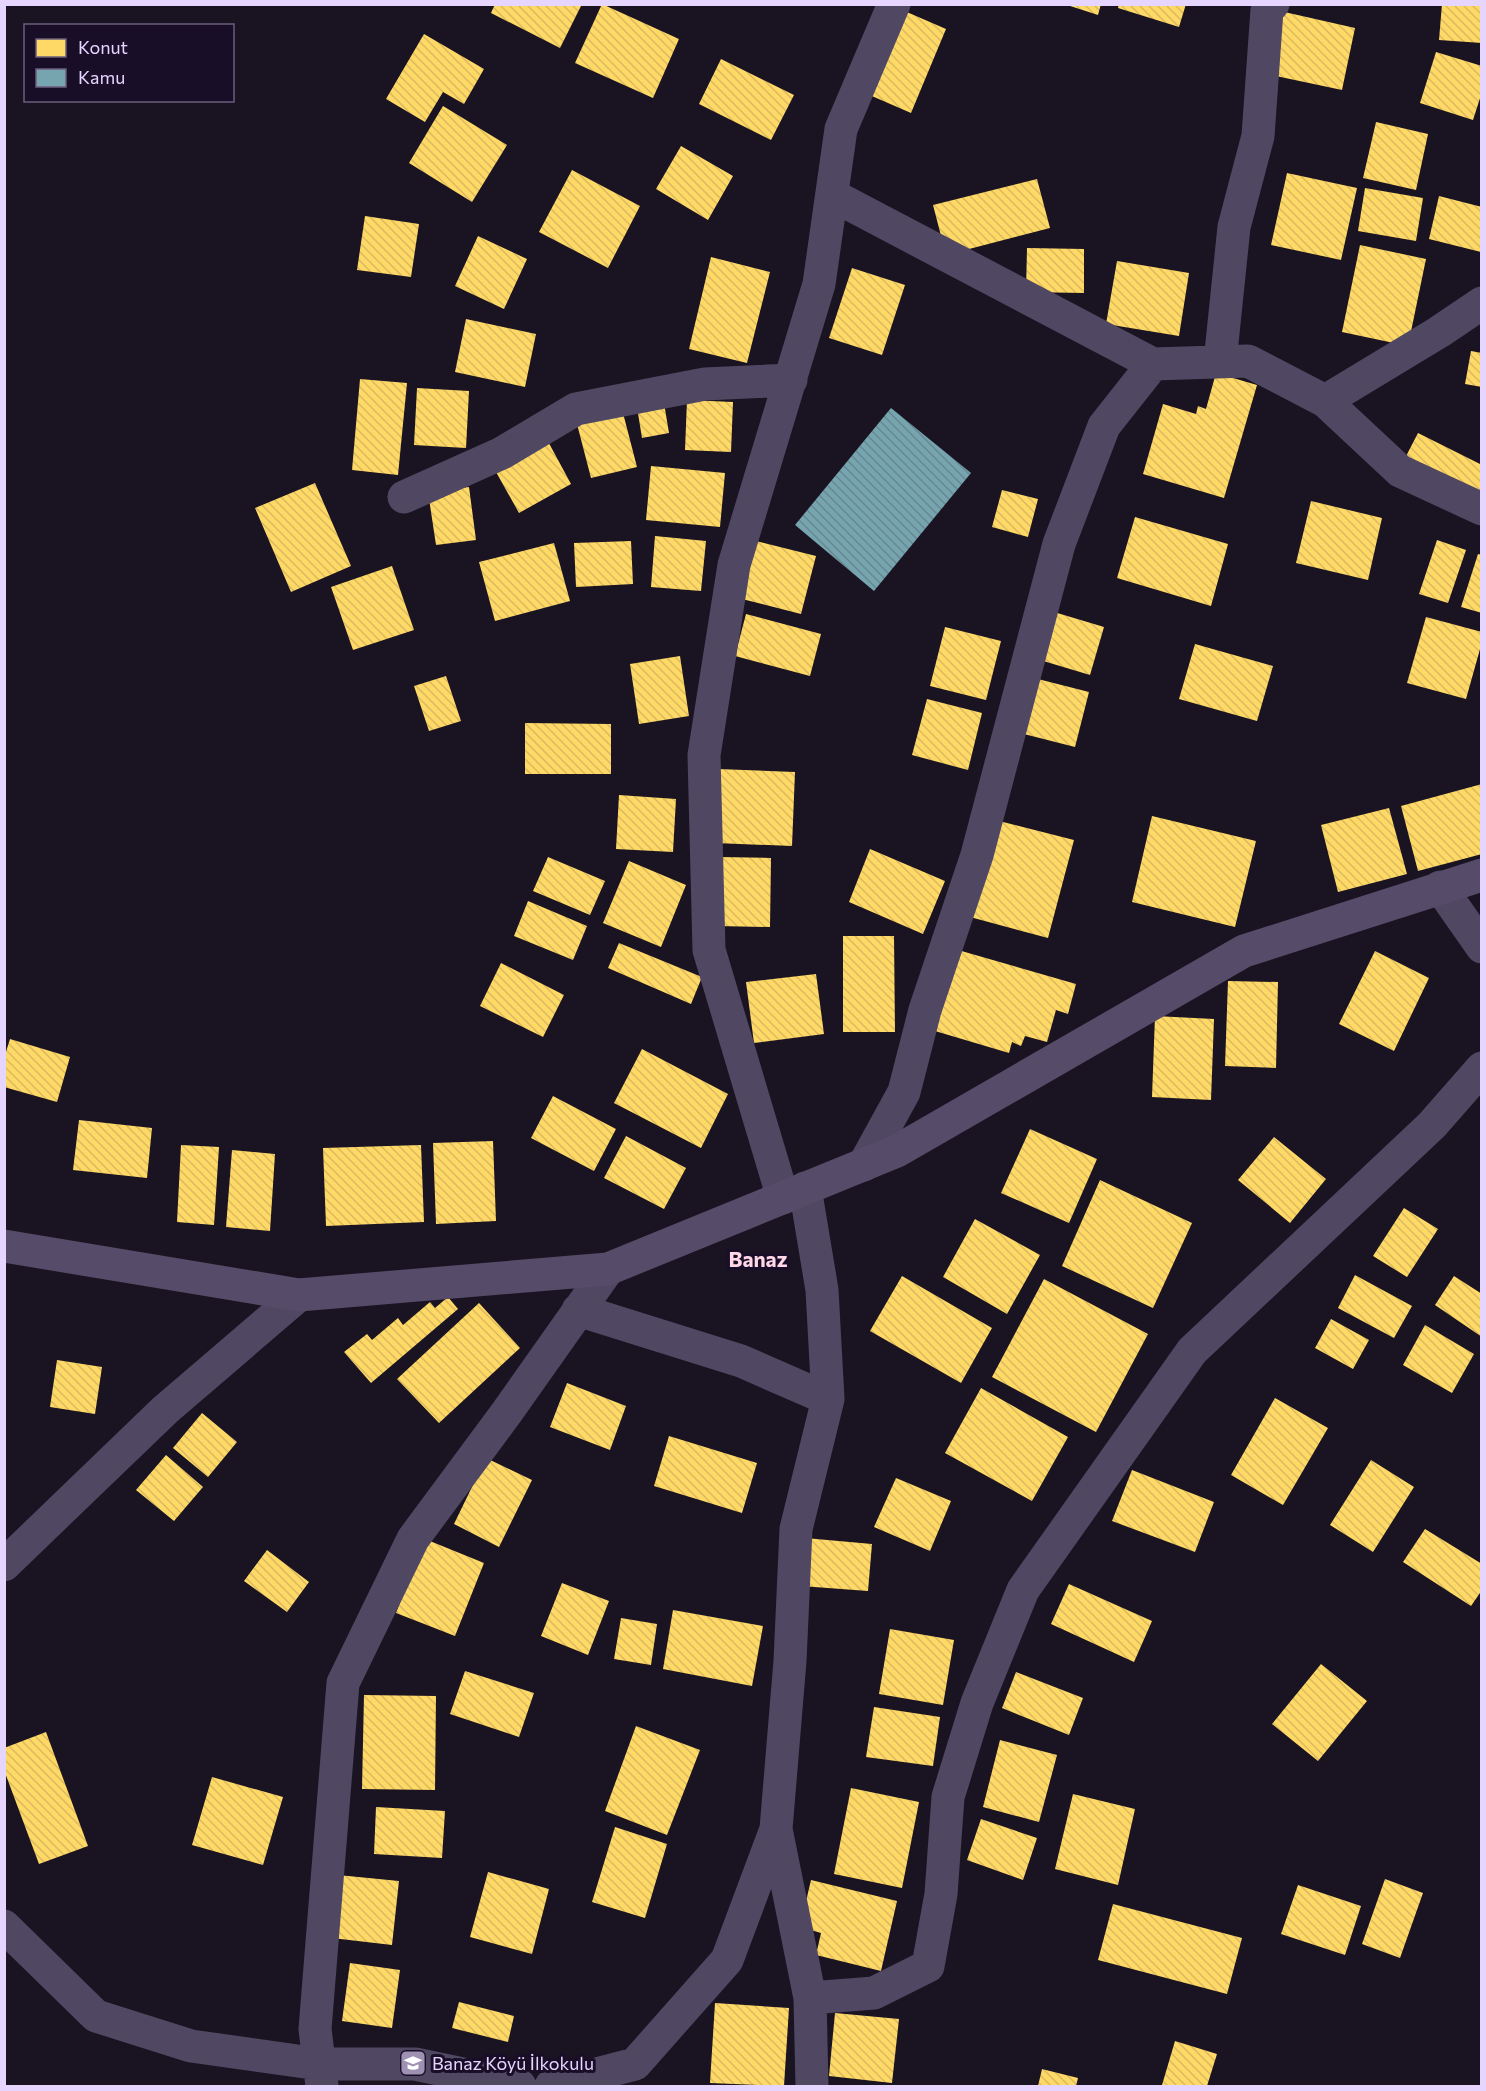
<svg xmlns="http://www.w3.org/2000/svg" width="1486" height="2091" font-family="Commissioner,sans-serif">
<style>
.homes{fill:url(#homes-back-hatch)}
.public{fill:url(#public-back-hatch)}
.lines{fill:none;stroke-linecap:round;stroke-linejoin:round}
.street{stroke:#504863;stroke-width:33}
.secondary{stroke:#564b69;stroke-width:33}
.labels{text-anchor:middle;dominant-baseline:central;stroke-width:6;stroke-linejoin:round;paint-order:stroke}
.poi-label{font-size:18px;fill:#e5d5ff;stroke:#190e28;text-anchor:start}
.quarter-label{font-size:21px;font-weight:bold;fill:#ffd7e6;stroke:#190e28}
</style>
<defs>
<pattern id="homes-back-hatch" width="6" height="6" patternUnits="userSpaceOnUse" patternTransform="scale(1.5)"><rect width="6" height="6" fill="#ffd966"/><path d="M-1 5l2 2M0 0l6 6M5-1l2 2" fill="none" stroke="#daba61"/></pattern>
<pattern id="public-back-hatch" width="6" height="6" patternUnits="userSpaceOnUse" patternTransform="scale(1.5)"><rect width="6" height="6" fill="#76a5af"/><path d="M-1 5l2 2M0 0l6 6M5-1l2 2" fill="none" stroke="#678791"/></pattern>
</defs>
<rect width="100%" height="100%" fill="#1a1422"/>
<path class="homes" d="M495,4H582L560,48L491,13Z
M602,4L679,39L653,98L575,63Z
M1064,4H1101L1098,15Z
M1119,4H1186L1179,27L1118,8Z
M1442,4H1482V43L1439,40Z
M893,6L946,29L911,113L858,90Z
M1280,11L1355,28L1342,90L1266,74Z
M424,34L484,69L464,104L443,92L425,122L386,99Z
M1436,52L1482,66V92L1473,120L1420,103Z
M721,59L794,95L771,140L699,104Z
M443,106L507,145L472,202L409,163Z
M1376,122L1428,134L1416,190L1363,178Z
M681,146L733,176L708,220L656,189Z
M572,170L640,206L608,268L539,232Z
M1287,173L1357,188L1341,260L1271,245Z
M1037,179L1050,228L946,255L933,205Z
M1365,188L1423,198L1416,241L1358,231Z
M1439,196L1482,207L1481,252L1429,239Z
M365,216L419,224L411,277L357,270Z
M478,236L527,259L504,309L455,286Z
M1360,245L1426,259L1408,346L1342,332Z
M1027,248L1084,249V293L1026,292Z
M711,257L770,272L747,363L689,349Z
M1117,261L1189,273L1179,336L1106,324Z
M852,268L905,285L882,355L829,338Z
M466,319L536,334L525,387L455,372Z
M1471,351L1482,353V387L1465,384Z
M1216,373L1257,385L1224,498L1143,474L1163,404L1196,414L1198,406L1206,409Z
M360,379L407,383L398,475L352,470Z
M417,388L469,391L466,448L414,445Z
M663,397L669,433L642,438L636,401Z
M687,400L733,402L731,452L685,450Z
M623,413L637,467L591,478L577,424Z
M1418,433L1482,465V491L1478,498L1404,460Z
M544,434L571,484L519,513L491,463Z
M651,466L725,473L720,527L646,520Z
M315,483L351,566L291,592L255,508Z
M469,487L476,540L436,545L428,492Z
M1002,490L1038,499L1028,537L992,527Z
M1311,501L1382,518L1368,580L1296,563Z
M1135,517L1228,544L1211,606L1117,578Z
M655,536L706,541L701,591L651,587Z
M752,540L816,556L801,614L738,598Z
M1437,540L1466,550L1448,603L1419,594Z
M631,541L633,584L576,587L574,543Z
M554,543L570,601L495,621L479,562Z
M1478,554L1482,555V613L1461,607Z
M392,566L414,630L353,650L331,587Z
M1054,612L1104,627L1090,675L1040,660Z
M746,614L821,634L810,676L735,656Z
M1426,617L1482,632V642L1466,699L1407,683Z
M945,627L1001,641L986,700L930,686Z
M1195,644L1273,666L1257,721L1179,699Z
M680,656L689,716L639,724L630,664Z
M446,676L461,721L429,731L414,686Z
M1034,678L1089,692L1075,747L1020,733Z
M927,699L982,713L968,770L912,755Z
M525,723L611,724V774H525Z
M718,769L795,772L792,846L715,843Z
M1482,784V854L1418,871L1401,806Z
M619,795L676,799L673,852L616,849Z
M1389,808L1407,874L1338,892L1321,825Z
M1152,816L1256,841L1235,927L1132,902Z
M995,820L1074,840L1048,938L970,917Z
M870,849L945,881L923,934L849,902Z
M548,857L605,881L590,915L533,891Z
M719,857L771,858L770,927L717,926Z
M629,861L686,885L661,947L603,923Z
M528,901L587,926L573,960L514,936Z
M843,936H894L895,1032H843Z
M619,943L702,977L691,1004L608,968Z
M958,950L1076,984L1068,1014L1056,1010L1047,1042L1025,1036L1021,1046L1012,1042L1009,1053L935,1031Z
M1375,951L1429,978L1394,1051L1339,1024Z
M501,963L564,995L543,1037L480,1006Z
M816,974L824,1034L754,1043L746,982Z
M1228,981L1278,982L1276,1068L1225,1066Z
M1155,1016L1214,1019L1211,1100L1152,1097Z
M10,1039L70,1057L57,1102L4,1087V1058Z
M642,1049L728,1094L701,1148L614,1103Z
M553,1096L616,1129L594,1171L531,1138Z
M79,1120L152,1128L147,1178L73,1170Z
M1030,1129L1097,1159L1069,1223L1001,1193Z
M626,1136L686,1168L664,1209L604,1178Z
M1274,1137L1326,1179L1290,1223L1238,1180Z
M493,1141L496,1221L436,1224L433,1143Z
M181,1145L219,1147L214,1225L177,1222Z
M421,1145L424,1222L326,1226L323,1148Z
M232,1150L275,1154L270,1231L226,1227Z
M1100,1180L1192,1223L1153,1308L1062,1266Z
M1404,1208L1438,1229L1407,1277L1373,1256Z
M975,1219L1040,1255L1007,1314L943,1277Z
M1355,1275L1412,1306L1394,1338L1338,1308Z
M902,1276L992,1328L961,1383L870,1331Z
M1454,1276L1482,1294V1337L1435,1305Z
M1044,1279L1148,1334L1096,1432L992,1377Z
M448,1297L458,1309L371,1383L344,1352L367,1334L372,1340L398,1318L403,1325L430,1302L435,1308Z
M479,1303L520,1348L439,1423L397,1379Z
M1331,1319L1369,1340L1353,1369L1315,1348Z
M1425,1325L1474,1354L1452,1393L1403,1365Z
M57,1360L102,1367L95,1414L50,1407Z
M567,1383L626,1406L610,1450L550,1427Z
M981,1388L1068,1437L1032,1501L945,1453Z
M1275,1398L1328,1428L1283,1505L1231,1475Z
M202,1413L237,1442L208,1477L173,1448Z
M669,1436L757,1463L742,1513L654,1486Z
M166,1455L203,1487L174,1521L136,1490Z
M486,1458L532,1480L499,1547L454,1524Z
M1371,1460L1414,1487L1373,1552L1330,1525Z
M1132,1470L1214,1502L1195,1552L1112,1521Z
M896,1478L951,1501L930,1551L874,1527Z
M1425,1529L1482,1564V1590L1471,1606L1403,1562Z
M805,1538L872,1544L868,1591L801,1586Z
M425,1539L484,1563L455,1636L396,1613Z
M267,1550L309,1582L287,1612L244,1581Z
M562,1583L609,1601L588,1655L541,1636Z
M1069,1584L1152,1621L1134,1662L1051,1624Z
M673,1610L763,1626L752,1686L663,1669Z
M621,1618L657,1624L651,1665L614,1659Z
M890,1629L954,1640L943,1705L879,1694Z
M1321,1664L1367,1701L1318,1761L1272,1724Z
M465,1671L534,1693L519,1737L450,1714Z
M1016,1672L1083,1698L1069,1735L1002,1708Z
M364,1695L436,1696L435,1790L362,1789Z
M874,1707L940,1717L933,1766L866,1757Z
M636,1726L700,1750L667,1835L605,1811Z
M46,1732L88,1846L39,1864L4,1770V1748Z
M1000,1740L1057,1755L1039,1822L983,1807Z
M212,1777L283,1797L263,1865L192,1845Z
M851,1788L919,1802L902,1888L834,1874Z
M1073,1794L1135,1809L1118,1885L1055,1869Z
M376,1807L445,1811L442,1858L374,1854Z
M981,1819L1037,1838L1023,1880L967,1860Z
M615,1827L667,1844L645,1918L592,1902Z
M488,1872L549,1889L532,1954L470,1937Z
M338,1875L399,1881L392,1945L332,1938Z
M1385,1879L1423,1893L1400,1958L1362,1944Z
M811,1880L897,1901L881,1971L816,1955L821,1933L800,1927Z
M1298,1885L1361,1906L1345,1955L1281,1934Z
M1113,1904L1242,1938L1227,1994L1098,1960Z
M350,1963L400,1970L392,2028L342,2021Z
M459,2002L514,2016L508,2042L452,2028Z
M715,2003L789,2008L784,2086L710,2083Z
M835,2013L899,2019L892,2083L829,2076Z
M1175,2041L1217,2054L1207,2086H1168L1162,2085Z
M1042,2069L1078,2078L1076,2086H1038Z"/>
<path class="public" d="M891,408L971,473L874,591L795,525Z"/>
<g class="lines">
<path class="street" d="M832,195L1153,364
M1220,362L1234,227L1258,136L1267,10L1273,4
M1325,401L1439,332L1482,303
M404,497L502,453L576,409L705,384L791,380
M1440,887L1482,947
M864,1165L904,1092L925,1010L977,855L1059,544L1104,426L1153,364L1248,361L1325,401L1400,471L1482,509
M783,1198L709,950L704,755L734,565L819,284L841,129L894,4
M578,1310L741,1361L828,1399
M4,1565L165,1410L299,1295
M776,1829L810,1998L812,2086
M4,1926L96,2016L191,2046L319,2064H415L520,2086
M810,1998L874,1993L928,1966L941,1894L948,1797L977,1703L1023,1590L1192,1351L1432,1125L1482,1068
M322,2086L315,2029L343,1683L413,1539L507,1412L608,1269
M551,2086L635,2064L727,1960L776,1829L790,1661L796,1529L828,1399L822,1290L805,1188"/>
<path class="secondary" d="M4,1246L299,1295L608,1269L897,1151L1244,951L1482,875"/>
</g>
<defs>
<symbol id="school-square" viewBox="-11 -11 22 22"><rect x="-9" y="-9" width="18" height="18" rx="4" fill="#9e91b2" stroke="#190e28"/><path d="M0-5L7-2L0 1L-7-2ZM-4 1L0 2.5L4 1V4Q0 6-4 4Z" fill="#fff"/></symbol>
</defs>
<g fill-rule="evenodd">
<use href="#school-square" x="398" y="2048" width="30" height="30"/>
</g>
<g class="labels">
<g class="poi-label">
<text x="432" y="2063">Banaz Köyü İlkokulu</text>
</g>
<g class="quarter-label">
<text x="758" y="1258">Banaz</text>
</g>
</g>
<rect width="1486" height="2091" fill="none" stroke="#e5d5ff" stroke-width="12"/>
<rect x="24" y="24" width="210" height="78" fill="#190e28" stroke="#6b5e7e" stroke-width="1.5"/>
<rect x="36" y="39" width="30" height="18" fill="#ffd966" stroke="#6b5e7e" stroke-width="1.5"/>
<text x="78" y="54" font-size="18" fill="#e5d5ff">Konut</text>
<rect x="36" y="69" width="30" height="18" fill="#76a5af" stroke="#6b5e7e" stroke-width="1.5"/>
<text x="78" y="84" font-size="18" fill="#e5d5ff">Kamu</text>
</svg>
